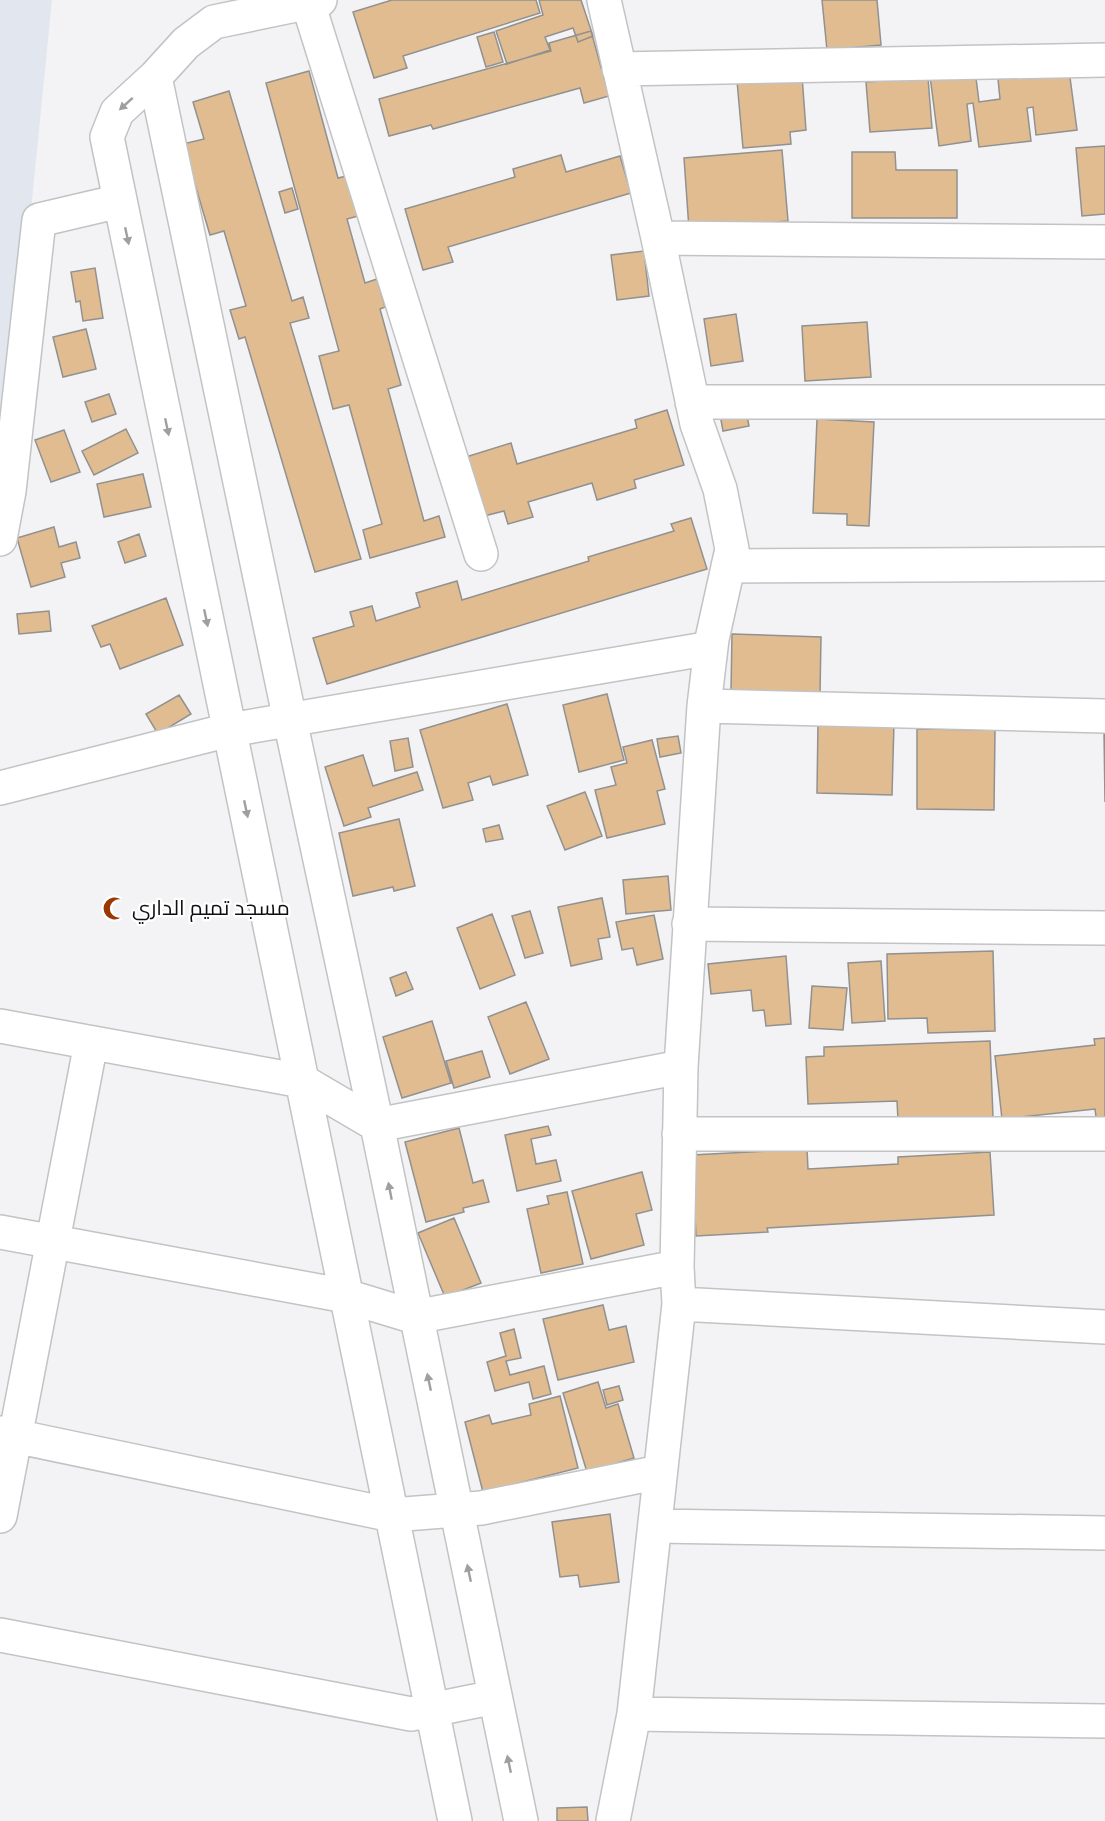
<svg xmlns="http://www.w3.org/2000/svg" width="1105" height="1821" font-family="Overpass,Cairo,sans-serif">
<style>
.built{fill:#e2e7ef}
.building{fill:#e2bc91;stroke:#919190;stroke-width:1.5}
.lines{fill:none;stroke-linecap:round;stroke-linejoin:round}
.minor-casing{stroke:#c2c3c4;stroke-width:36}
.minor{stroke:#fff;stroke-width:33}
.oneway{fill:#9f9f9f}
.labels{text-anchor:middle;dominant-baseline:central;stroke-width:4.5;stroke-linejoin:round;paint-order:stroke}
.poi-label{font-size:21px;fill:#0f0f10;stroke:#fff;text-anchor:start}
</style>
<rect width="100%" height="100%" fill="#f3f3f5"/>
<path class="built" d="M0,0H52L8,441L0,440Z"/>
<path class="building" d="M392,0H536L540,13L403,56L407,68L374,78L353,12Z
M539,0H581L593,36L578,42L573,28L545,37L550,50L507,64L496,31L543,15Z
M822,0H877L881,45L827,50Z
M591,31L609,96L584,103L580,88L433,129L431,125L389,136L379,99L551,51L549,43Z
M494,32L503,62L486,67L477,37Z
M975,70L979,102L1000,99L998,79L1069,70L1077,130L1036,135L1033,107L1027,108L1031,141L979,147L973,103L967,104L971,141L939,146L930,76Z
M309,71L338,178L351,175L362,215L347,219L365,283L377,279L385,307L380,309L401,385L388,389L424,521L439,516L445,537L370,558L363,530L382,524L349,405L333,409L319,356L339,351L266,83Z
M802,76L806,130L790,132L791,144L743,148L737,81Z
M928,78L932,128L870,132L866,82Z
M229,91L292,301L303,297L309,318L290,323L361,559L315,572L245,337L239,339L230,310L246,306L224,231L210,235L183,144L204,139L193,102Z
M1105,146V214L1082,216L1076,148Z
M782,150L788,221L689,229L684,158Z
M852,152H895L896,170H957V218H852Z
M561,155L566,172L620,156L631,193L448,247L453,262L423,270L405,209L515,177L513,169Z
M292,188L298,209L285,213L279,192Z
M644,251L649,296L617,300L611,255Z
M95,268L103,318L83,321L80,301L76,302L71,272Z
M736,314L743,361L711,366L704,319Z
M867,322L871,377L805,381L802,326Z
M86,329L96,369L63,377L53,337Z
M109,394L116,414L92,422L85,402Z
M745,405L749,426L723,431L719,409Z
M667,410L684,465L634,480L636,488L597,500L592,483L528,502L533,517L508,524L504,511L484,516L466,457L511,443L517,464L637,428L635,420Z
M817,419L874,422L869,526L847,525V514L813,513Z
M126,429L138,453L94,475L82,451Z
M64,430L80,472L51,482L35,440Z
M143,474L151,507L104,517L97,484Z
M691,518L707,569L327,684L313,638L354,626L350,612L372,606L376,621L420,607L416,593L457,581L462,600L589,561L588,557L674,531L671,524Z
M54,527L59,547L76,542L80,558L61,563L65,577L31,587L17,538Z
M139,534L146,556L125,563L118,542Z
M166,598L183,645L120,669L110,644L101,647L92,626Z
M49,611L51,631L19,634L17,614Z
M732,634L821,637L820,694L731,691Z
M607,694L624,760L579,772L563,705Z
M179,695L191,714L158,734L146,714Z
M507,704L528,775L493,785L490,776L468,783L473,800L443,808L420,730Z
M818,721L894,723L892,795L817,793Z
M917,729L995,730L994,810L917,809Z
M1104,732H1105V802Z
M678,736L681,753L660,757L657,739Z
M408,738L413,767L395,771L390,741Z
M652,740L665,789L657,791L665,824L607,838L595,790L616,785L611,767L627,763L623,747Z
M363,755L373,786L417,772L423,790L368,808L371,817L344,826L325,767Z
M585,792L602,836L565,850L547,806Z
M399,819L415,886L394,891L393,887L353,896L339,833Z
M499,825L503,839L486,842L483,829Z
M668,876L671,910L626,914L623,880Z
M602,898L610,937L598,939L602,959L571,966L558,907Z
M530,911L543,953L525,958L512,916Z
M492,914L515,975L480,989L457,928Z
M654,915L663,959L637,965L633,948L622,950L616,922Z
M993,951L995,1031L928,1033L927,1018L888,1019L887,954Z
M786,956L791,1024L766,1026L764,1010L753,1011L751,990L711,994L708,964Z
M881,961L885,1021L852,1023L848,963Z
M406,972L413,989L396,996L390,978Z
M812,986L847,988L843,1030L809,1028Z
M526,1002L549,1059L510,1074L488,1017Z
M432,1021L451,1083L402,1098L383,1037Z
M1105,1038V1124L1097,1125L1095,1109L1002,1119L995,1056L1095,1045L1094,1039Z
M990,1041L993,1117L898,1120L897,1101L808,1104L806,1057L824,1056V1047Z
M482,1051L490,1077L454,1088L446,1061Z
M548,1126L551,1135L531,1139L536,1164L556,1160L561,1181L517,1191L505,1135Z
M459,1128L473,1183L483,1180L489,1202L463,1208L464,1212L426,1222L405,1142Z
M807,1149L808,1169L898,1164V1157L990,1152L994,1215L767,1228L768,1232L696,1236L692,1155Z
M642,1172L652,1210L636,1214L644,1245L591,1259L572,1191Z
M567,1192L583,1264L541,1273L527,1209L549,1204L547,1196Z
M454,1218L481,1283L445,1297L418,1233Z
M603,1305L609,1330L626,1326L634,1362L558,1380L543,1319Z
M514,1329L521,1358L506,1361L510,1375L544,1366L551,1394L533,1399L529,1382L495,1391L487,1362L506,1356L500,1333Z
M598,1382L606,1408L618,1404L634,1458L587,1472L563,1393Z
M619,1386L623,1400L607,1405L603,1390Z
M560,1396L578,1468L483,1492L465,1422L489,1415L492,1424L531,1415L529,1404Z
M610,1514L619,1582L580,1587L578,1575L560,1577L552,1522Z
M587,1807L588,1821H557V1808Z"/>
<g class="lines">
<defs>
<path id="minor" d="M308,0V3L481,554
M320,0L214,22L186,43L155,77L117,112L107,137L455,1821
M604,0L658,238L697,424L720,489L732,549L712,639L704,706L681,1067L677,1267L679,1304L634,1714L613,1821
M619,69L1105,60
M155,77L290,720L377,1125L521,1821
M658,238L1105,242
M692,402H1105
M0,539L9,491L39,220L120,201
M728,566L1105,564
M704,706L1105,716
M0,788L229,730L711,648
M689,924L1105,928
M0,1026L302,1081L377,1125L681,1067
M679,1134H1105
M0,1232L346,1296L415,1317L677,1267
M679,1304L1105,1327
M0,1433L392,1515L481,1508L660,1472
M0,1516L91,1043
M656,1526L1105,1533
M0,1635L411,1714L495,1697
M634,1714L1105,1721"/>
</defs>
<use href="#minor" class="minor-casing"/>
<use href="#minor" class="minor"/>
</g>
<defs><path id="oneway-solid" d="M-6-.8H1V-3.2L6.5 0L1 3.2V.8H-6Z" transform="scale(1.5)"/></defs>
<g class="oneway">
<use href="#oneway-solid" transform="translate(126 104) rotate(138)"/>
<use href="#oneway-solid" transform="translate(127 236) rotate(78)"/>
<use href="#oneway-solid" transform="translate(167 427) rotate(78)"/>
<use href="#oneway-solid" transform="translate(206 618) rotate(78)"/>
<use href="#oneway-solid" transform="translate(246 809) rotate(78)"/>
<use href="#oneway-solid" transform="translate(390 1191) rotate(-101)"/>
<use href="#oneway-solid" transform="translate(429 1382) rotate(-102)"/>
<use href="#oneway-solid" transform="translate(469 1573) rotate(-102)"/>
<use href="#oneway-solid" transform="translate(509 1764) rotate(-102)"/>
</g>
<defs>
<symbol id="mosque-bare" viewBox="-9 -9 18 18"><path d="M3.5-4.9A6 6 0 1 0 3.5 4.9A5 5 0 1 1 3.5-4.9Z" fill="#9b3703" stroke="#fff" stroke-width="2.5" paint-order="stroke"/></symbol>
</defs>
<g fill-rule="evenodd">
<use href="#mosque-bare" x="98" y="892" width="33" height="33"/>
</g>
<g class="labels">
<g class="poi-label">
<text x="132" y="909">مسجد تميم الداري</text>
</g>
</g>
</svg>
